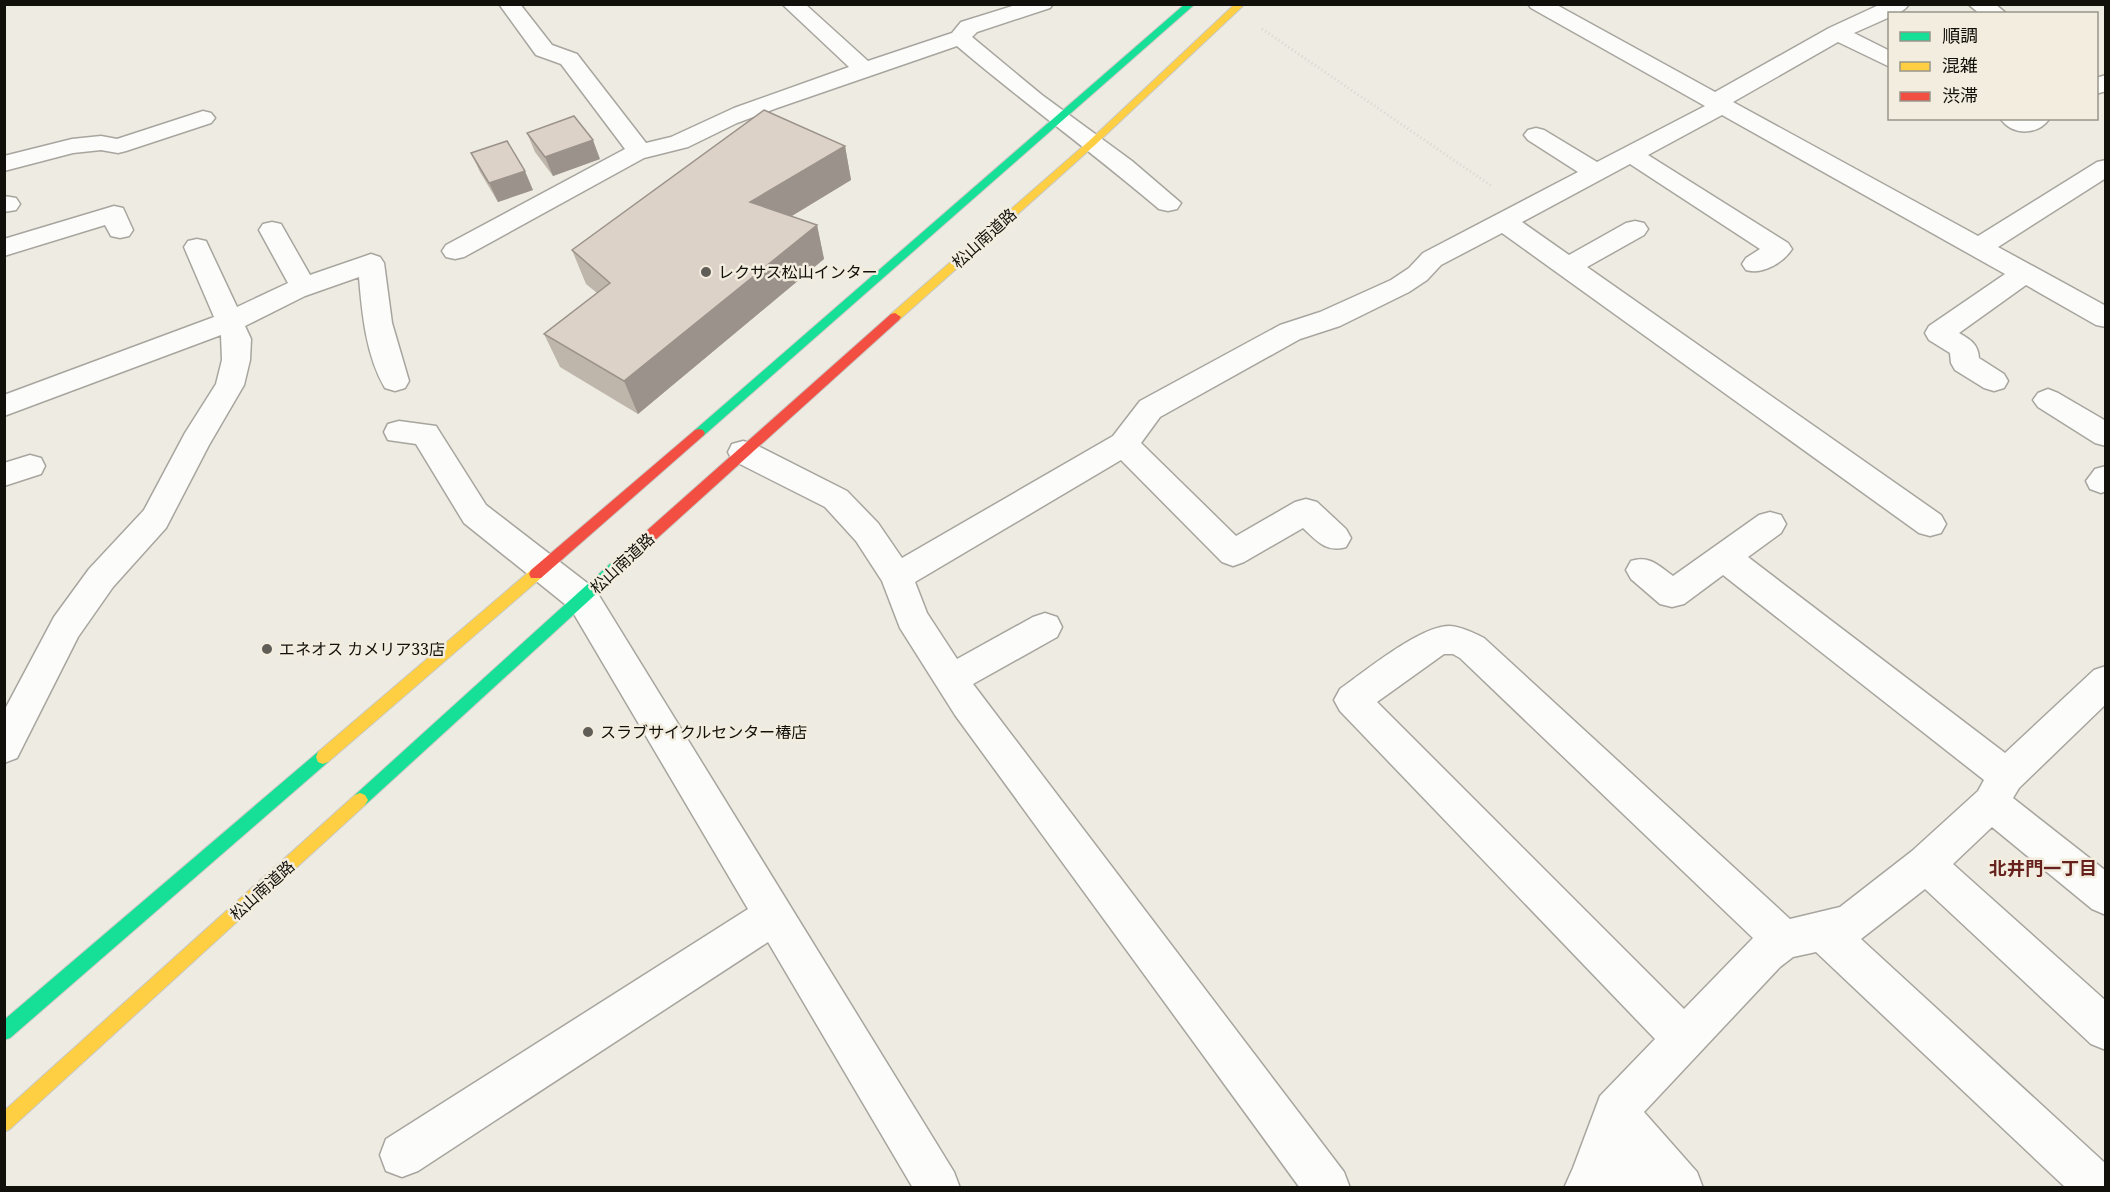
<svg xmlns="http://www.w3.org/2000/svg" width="2110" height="1192" font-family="'Noto Serif','Noto Sans JP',serif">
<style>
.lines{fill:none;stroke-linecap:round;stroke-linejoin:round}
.street-casing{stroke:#a7a59e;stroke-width:3}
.fast-casing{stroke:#c9c8c4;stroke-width:2}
.slow-casing{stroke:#c9c8c4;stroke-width:2}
.jam-casing{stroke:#c9c8c4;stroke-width:2}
.path{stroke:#d6d6d4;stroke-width:3;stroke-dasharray:1 3;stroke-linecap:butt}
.street{fill:#fcfcfb;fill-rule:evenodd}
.fast{fill:#16e098;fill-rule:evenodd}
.slow{fill:#ffcf43;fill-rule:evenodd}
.jam{fill:#f24e42;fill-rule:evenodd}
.wall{fill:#beb5ab}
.shaded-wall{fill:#9b938b}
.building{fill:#ddd2c7;stroke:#9b938b;stroke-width:1.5}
.poi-dot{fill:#5f5d56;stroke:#f2edde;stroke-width:2}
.labels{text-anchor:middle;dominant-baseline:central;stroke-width:5;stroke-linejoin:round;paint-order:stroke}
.street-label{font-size:16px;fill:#12100b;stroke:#f2edde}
.poi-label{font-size:16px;fill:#12100b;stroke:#f2edde;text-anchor:start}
.neighbourhood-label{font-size:18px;font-weight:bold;fill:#66211d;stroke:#f2edde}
</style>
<rect width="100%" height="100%" fill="#eeebe2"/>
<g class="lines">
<defs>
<path id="street" d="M499,4H520L552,45L577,54L646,143L671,137L734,108L849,67L782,4H805L868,61L952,33L961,22L1019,4H1053L1050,8L977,32L972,37L1042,95L1132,161L1181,203L1177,209L1168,211L1159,209C1093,153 1023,102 957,46L777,108L737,123L688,147L644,158L464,257L455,259L446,257L442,251L446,245L625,149L561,64L536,55Z
M1528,4H1555L1715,92L1829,28L1881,4H1909C1905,11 1897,14 1890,14V17L1854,33L1890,51V67L1838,42L1733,102L1978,236L2097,162L2106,160V178L1998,247L2106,306V327L2096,325L2026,285L1959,333C1971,340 1978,344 1979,358L2004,374L2008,381L2004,388L1994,391L1984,388L1955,370L1951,363L1950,353L1929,340L1925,333L1929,326L2005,274L1722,115L1648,155L1788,243L1792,249C1783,263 1762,275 1746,270L1742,264L1746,258L1760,249L1630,164L1522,222L1569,255L1626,223L1635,221L1644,223L1648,229L1644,235L1587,267L1941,515L1946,524L1941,533L1930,536L1919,533L1502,233L1441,265L1427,280L1409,292L1340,326L1300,339L1160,417L1141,443L1236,536L1295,502L1306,499L1317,502L1346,529L1351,538L1346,547C1326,553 1317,541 1303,528L1244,562L1233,566L1222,562L1121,460L915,582L927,613L957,659L1033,617L1045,613L1057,617L1062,627L1057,637L973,684L1344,1172L1350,1188H1300L955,715L900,628L882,581L856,541L825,507L732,460L728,452L732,444L743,441L754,444L847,491L878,523L902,558L1113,436L1140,401L1280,325L1320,312L1391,280L1409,268L1423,253L1578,172L1528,140L1524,135L1528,130L1536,128L1544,130L1597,162L1705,106L1531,8Z
M1968,4H1995L2007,14H1980Z
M2106,75V91L2096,94V78Z
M203,111L211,113L215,118L211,123L126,151L118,153L101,150L73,153L4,171V156L72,139L101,136L117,139Z
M2000,118H2050C2038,136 2012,136 2000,118Z
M4,196L16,198L20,204L16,210L4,212Z
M114,206L123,208L133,230L129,236L120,238L111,236L105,225L4,256V239Z
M272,222L281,224L310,275L371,254L380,257L384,263L392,323L409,381L405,388L395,391L385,388C366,356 362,313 359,277L305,296L245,326L251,339L250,360L244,385L209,445L166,528L113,587L78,637L17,758L4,763V711L54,617L89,569L144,510L185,433L216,384L222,360L221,335L4,416V395L214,317L184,247L188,241L197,239L206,241L237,307L288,283L259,230L263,224Z
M2048,389L2058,393L2106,421V446L2095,443L2038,407L2033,400L2038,393Z
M399,421L436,426L486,505L595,589L954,1172L960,1188H913L768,942L418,1171L402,1177L386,1171L380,1155L386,1139L748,909L571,609L464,523L416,444L388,440L384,432L388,424Z
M30,455L41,458L45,466L41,474L4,486V463Z
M2106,466V491L2101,493L2090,489L2086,481L2095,469Z
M1770,512L1781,515L1786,524L1781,533L1748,557L2005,753L2094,670L2106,666V704L2019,788L2013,798L2106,871V915L2092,909L1992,827L1953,864L2106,1001V1050L2091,1044L1925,889L1861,939L2106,1164V1188H2066L1816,952L1793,957L1780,967L1644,1112L1697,1172L1703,1188H1564L1573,1168L1600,1096L1655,1039L1340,711L1334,700L1340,689C1364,672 1420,626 1449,626C1460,626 1474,633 1484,638L1790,919L1840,907L1912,851L1978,791L1984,780L1723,575L1684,604L1672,607L1660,604L1631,579L1626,570L1631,561C1649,555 1658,565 1673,576L1759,515ZM1444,654H1453L1460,658L1753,938L1684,1009L1377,702Z"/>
<path id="fast" d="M1185,4H1195L703,436H695L693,433L695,430Z
M648,533L653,534L655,538L653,542L365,805L360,807L355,805L352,800L355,795L643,534Z
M323,750L328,752L330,757L328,762L10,1038L4,1040V1020L318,752Z"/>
<path id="slow" d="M1235,4H1245L1095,145L899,320H891V314L1089,141Z
M536,569L541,570L543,574L541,578L328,762L323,764L318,762L316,757L318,752L531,570Z
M360,793L365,795L368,800L365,805L10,1129L4,1132V1111L355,795Z"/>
<path id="jam" d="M895,313L901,317L899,320L653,542H643L641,538L643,534L891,314Z
M699,429L703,430L705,433L703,436L541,578H531L529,574L531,570L695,430Z"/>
</defs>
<use href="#street" class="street-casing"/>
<use href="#fast" class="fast-casing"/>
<use href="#slow" class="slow-casing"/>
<use href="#jam" class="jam-casing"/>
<path class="path" d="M1262,29L1493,187"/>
<use href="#street" class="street"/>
<use href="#fast" class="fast"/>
<use href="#slow" class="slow"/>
<use href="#jam" class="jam"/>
</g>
<path class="wall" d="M527,133L600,159L553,176L535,152Z
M845,146L851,180L791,216L817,225L824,259L638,414L560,367L544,334L597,293L586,284L572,250Z
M471,153L533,190L498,202L480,172Z"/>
<path class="shaded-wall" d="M593,140L600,159L553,176L545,157Z
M845,146L851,180L759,236L750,202Z
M525,171L533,190L498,202L489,183Z
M817,225L824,259L638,414L624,381Z"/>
<path class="building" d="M764,110L845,146L750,202L817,225L624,381L544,334L610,283L572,250Z
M574,116L593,140L545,157L527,133Z
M507,141L525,171L489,183L471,153Z"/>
<g class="poi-dot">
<circle cx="706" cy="272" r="6"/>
<circle cx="267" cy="649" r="6"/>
<circle cx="588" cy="732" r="6"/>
</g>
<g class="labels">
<g class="street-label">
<text transform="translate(984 238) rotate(-42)">松山南道路</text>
<text transform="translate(622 563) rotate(-43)">松山南道路</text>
<text transform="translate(262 890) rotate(-42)">松山南道路</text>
</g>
<g class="poi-label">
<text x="718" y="272">レクサス松山インター</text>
<text x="279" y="649">エネオス カメリア33店</text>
<text x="600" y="732">スラブサイクルセンター椿店</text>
</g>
<g class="neighbourhood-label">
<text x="2043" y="868">北井門一丁目</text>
</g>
</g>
<rect width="2110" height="1192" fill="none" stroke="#12100b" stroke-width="12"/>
<rect x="1888" y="12" width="210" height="108" fill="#f2edde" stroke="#98958a" stroke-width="1.5"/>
<rect x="1900" y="32" width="30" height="9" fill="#16e098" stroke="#98958a" stroke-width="1.5"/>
<text x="1942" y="42" font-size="18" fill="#12100b">順調</text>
<rect x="1900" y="62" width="30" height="9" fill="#ffcf43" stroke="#98958a" stroke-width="1.5"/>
<text x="1942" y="72" font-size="18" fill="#12100b">混雑</text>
<rect x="1900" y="92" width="30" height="9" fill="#f24e42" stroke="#98958a" stroke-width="1.5"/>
<text x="1942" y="102" font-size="18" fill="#12100b">渋滞</text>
</svg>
